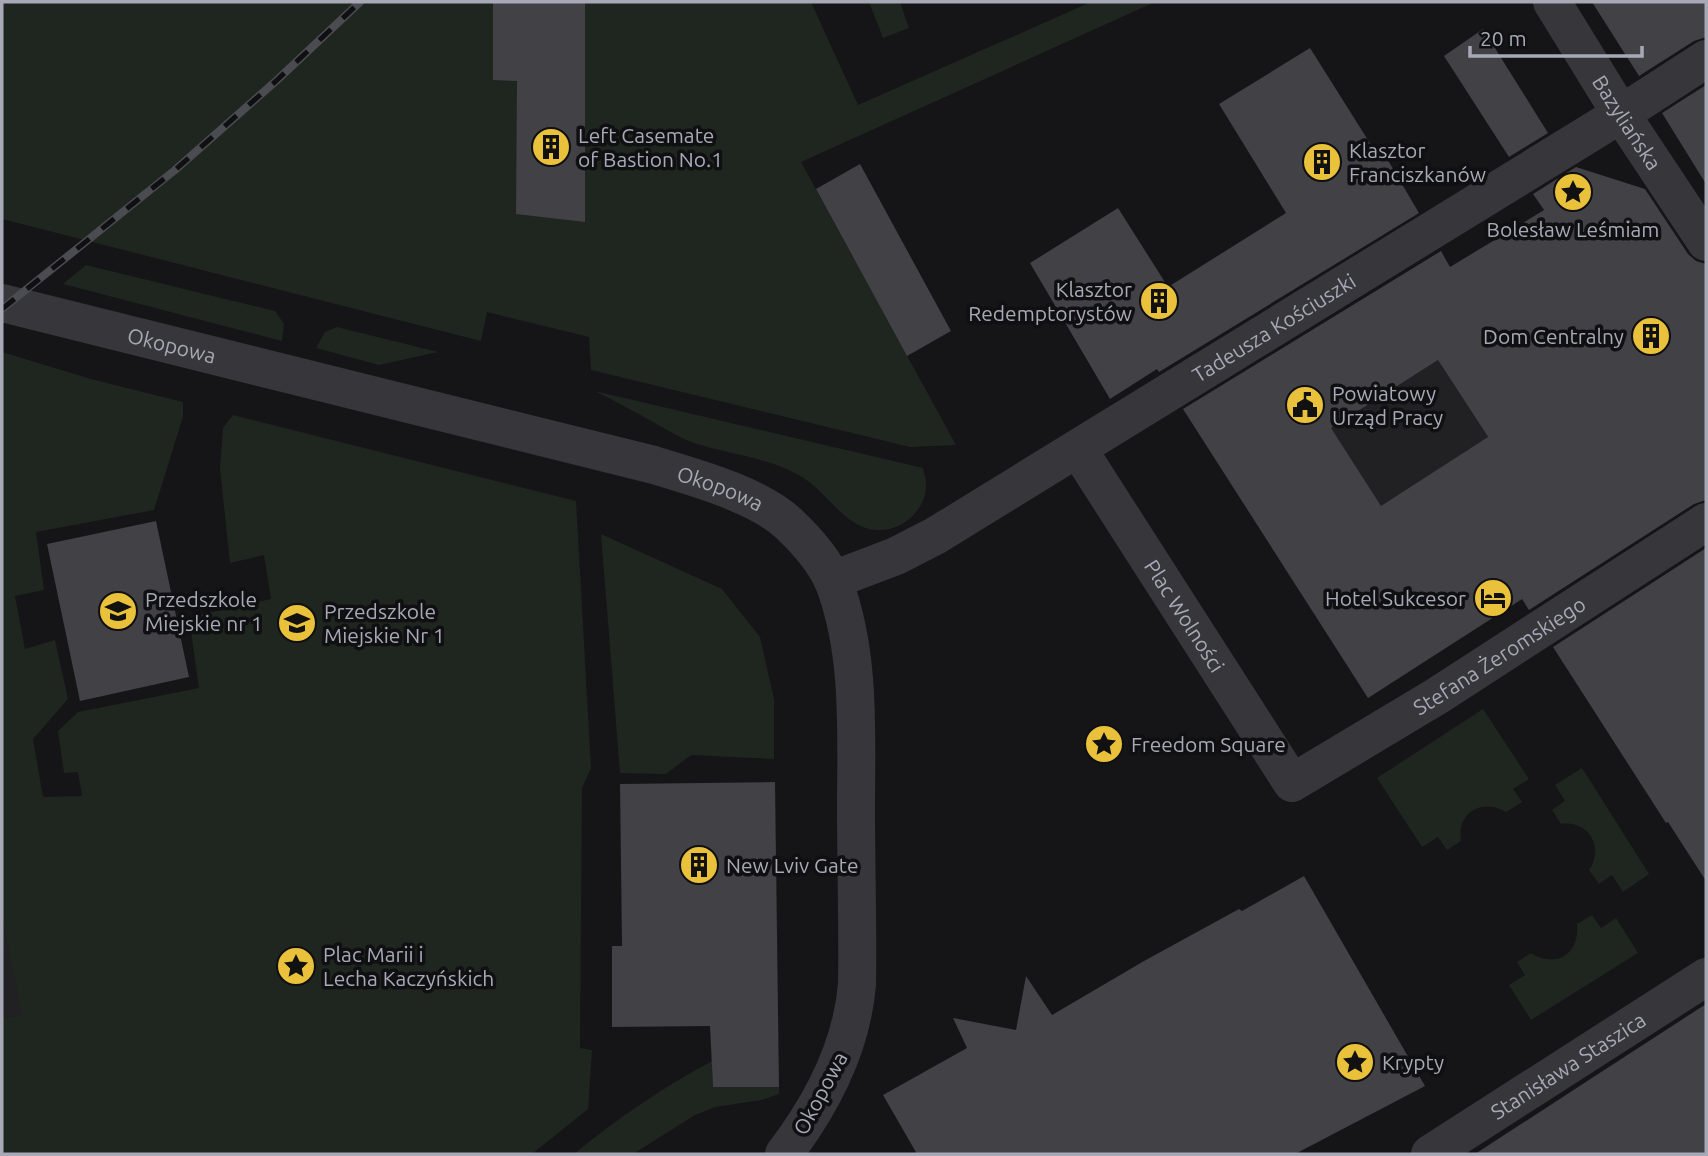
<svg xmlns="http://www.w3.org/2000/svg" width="1708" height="1156" font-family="Ubuntu,sans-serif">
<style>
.built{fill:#212023}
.green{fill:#1f2620}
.building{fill:#414146;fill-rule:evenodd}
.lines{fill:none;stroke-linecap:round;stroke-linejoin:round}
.minor{stroke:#36363b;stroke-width:38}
.rail-casing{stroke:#4b4c52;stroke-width:8}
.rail{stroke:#100f11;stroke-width:5;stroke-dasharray:16;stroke-linecap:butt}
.labels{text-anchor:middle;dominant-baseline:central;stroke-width:7;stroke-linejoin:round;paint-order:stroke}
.street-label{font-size:21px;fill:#a7aab6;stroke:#100f11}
.poi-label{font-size:21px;fill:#a7aab6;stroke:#100f11;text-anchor:start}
</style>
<rect width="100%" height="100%" fill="#151416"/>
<path class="built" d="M1402,303L1571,568L1368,698L1199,433Z
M2,916L23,1017L2,1018Z"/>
<path class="green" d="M2,2H811L858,105L1091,2H1155L801,162L956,445L910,447L591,370L589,337L487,312L481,341L2,219Z
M869,2H900L909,28L883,38Z
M86,265L275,311L284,324L282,341L63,284Z
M337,327L438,352L379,365L316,348L325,332Z
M2,352L91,379L183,402V417L154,510L36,532L44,590L15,596L25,649L55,640L68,699L33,739L43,797L82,796L78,772L64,773L58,731L78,712L199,688L189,617L271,599L264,555L230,563L220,468L223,428L233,415L576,501L591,768L582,788L580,1048L592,1050L588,1109L532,1154H2V1018L22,1016L2,916Z
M595,391L923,468C924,473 926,479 926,484C927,509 902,532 877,530C847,529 829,495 805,479C771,457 731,455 694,443C682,439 671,432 660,426C639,414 617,402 595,391Z
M601,534L722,589L760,637L774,699V759L691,755L666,774L620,773Z
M1483,709L1529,779L1513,789L1522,802L1506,812C1483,798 1456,812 1461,841L1447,850L1438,837L1422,847L1377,778Z
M1582,768L1649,874L1623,892L1612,875L1599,884L1589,870C1605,847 1588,820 1561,824L1552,810L1565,801L1555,785Z
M1592,915L1601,928L1616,918L1638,953L1531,1020L1509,985L1525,975L1517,962L1531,953C1556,969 1580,954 1577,924Z
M712,1061L713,1087H779V1094L762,1100L715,1107L695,1115L633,1154H574C618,1118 662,1088 712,1061Z"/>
<path class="building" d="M493,2H585V222L516,214L517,81L493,80Z
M1592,2H1706V37L1694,41L1639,76Z
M1483,29L1548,133L1509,157L1444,56Z
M1310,48L1373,148L1379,145L1419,213L1159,372L1157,369L1110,399L1030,263L1118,208L1168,287L1286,213L1219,104Z
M1706,85V184L1662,113Z
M860,164L951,331L907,356L816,189Z
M1576,167L1645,189L1688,254L1696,261L1706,264V500L1694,504L1529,610L1522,599L1368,698L1183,409L1441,251L1450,267L1544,210L1533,194ZM1438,360L1488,437L1381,506L1331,428Z
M156,521L189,677L80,701L47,544Z
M1706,548V881L1668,822L1666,823L1553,647Z
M775,782L779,1087H713L710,1026L612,1027V946H622L620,784Z
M1304,876L1425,1086L1295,1154H917L883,1095L967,1048L953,1018L1016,1030L1026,976L1052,1015L1144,961L1239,909L1242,911Z
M1706,1004V1154H1475L1595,1076Z"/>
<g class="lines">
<g class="minor">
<path id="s1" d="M1552,2L1621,114L1706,242"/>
<path id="s2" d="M2,303L654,465C695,478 757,494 789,524C806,540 825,562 834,583C861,654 856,735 856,809C856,868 858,926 857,984C852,1047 822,1104 784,1154"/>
<path id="s3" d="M1078,449L1292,783L1437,696L1706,522"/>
<path id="s4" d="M833,580L896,556L935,536L1621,114L1706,59"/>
<path id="s5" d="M1430,1154L1706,977"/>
</g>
<defs>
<path id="rail" d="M2,309L175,170L276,81L360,2"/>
</defs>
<use href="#rail" class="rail-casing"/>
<use href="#rail" class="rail"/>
</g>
<defs>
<symbol id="building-disc" viewBox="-11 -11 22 22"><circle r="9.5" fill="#e9c13a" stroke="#100f11"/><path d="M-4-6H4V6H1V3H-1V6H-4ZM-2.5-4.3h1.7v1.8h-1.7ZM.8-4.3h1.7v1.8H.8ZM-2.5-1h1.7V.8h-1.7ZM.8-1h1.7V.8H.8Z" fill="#111"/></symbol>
<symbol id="sight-disc" viewBox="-11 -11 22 22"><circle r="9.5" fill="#e9c13a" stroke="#100f11"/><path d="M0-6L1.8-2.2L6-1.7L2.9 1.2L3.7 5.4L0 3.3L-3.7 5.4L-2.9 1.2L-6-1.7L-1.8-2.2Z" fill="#111"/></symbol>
<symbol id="civic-disc" viewBox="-11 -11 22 22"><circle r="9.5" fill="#e9c13a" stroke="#100f11"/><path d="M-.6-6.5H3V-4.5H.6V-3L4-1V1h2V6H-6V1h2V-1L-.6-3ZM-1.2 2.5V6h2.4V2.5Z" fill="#111"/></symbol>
<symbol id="hotel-disc" viewBox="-11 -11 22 22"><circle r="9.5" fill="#e9c13a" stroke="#100f11"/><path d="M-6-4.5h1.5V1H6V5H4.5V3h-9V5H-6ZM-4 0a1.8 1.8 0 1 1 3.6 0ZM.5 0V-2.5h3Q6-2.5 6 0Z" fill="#111"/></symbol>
<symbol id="school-disc" viewBox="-11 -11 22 22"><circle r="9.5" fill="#e9c13a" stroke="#100f11"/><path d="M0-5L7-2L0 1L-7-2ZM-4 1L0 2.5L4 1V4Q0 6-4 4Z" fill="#111"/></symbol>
</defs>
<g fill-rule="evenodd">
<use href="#building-disc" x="529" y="125" width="44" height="44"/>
<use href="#building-disc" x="1300" y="140" width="44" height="44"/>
<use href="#sight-disc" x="1551" y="170" width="44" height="44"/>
<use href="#building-disc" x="1137" y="279" width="44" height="44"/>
<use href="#building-disc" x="1629" y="314" width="44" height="44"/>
<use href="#civic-disc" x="1283" y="383" width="44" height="44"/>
<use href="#hotel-disc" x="1471" y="576" width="44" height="44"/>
<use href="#school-disc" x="96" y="589" width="44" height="44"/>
<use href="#school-disc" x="275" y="601" width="44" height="44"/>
<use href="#sight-disc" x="1082" y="722" width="44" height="44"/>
<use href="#building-disc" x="677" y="843" width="44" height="44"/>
<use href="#sight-disc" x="274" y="944" width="44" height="44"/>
<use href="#sight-disc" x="1333" y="1040" width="44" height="44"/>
</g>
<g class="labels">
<g class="street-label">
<text stroke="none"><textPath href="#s1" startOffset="142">Bazyliańska</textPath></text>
<text stroke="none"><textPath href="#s4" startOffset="509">Tadeusza Kościuszki</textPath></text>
<text stroke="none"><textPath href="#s2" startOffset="175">Okopowa</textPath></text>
<text stroke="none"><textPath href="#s2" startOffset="742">Okopowa</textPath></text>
<text stroke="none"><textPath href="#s3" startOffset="198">Plac Wolności</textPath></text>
<text stroke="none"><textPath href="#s3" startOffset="640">Stefana Żeromskiego</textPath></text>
<text stroke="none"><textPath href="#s5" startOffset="164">Stanisława Staszica</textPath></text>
<text transform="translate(820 1093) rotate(-62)">Okopowa</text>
</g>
<g class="poi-label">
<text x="578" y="135">Left Casemate<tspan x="578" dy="24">of Bastion No.1</tspan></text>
<text x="1349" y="150">Klasztor<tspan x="1349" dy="24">Franciszkanów</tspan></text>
<text x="1573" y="229" text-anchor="middle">Bolesław Leśmiam</text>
<text x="1132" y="289" text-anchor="end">Klasztor<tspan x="1132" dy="24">Redemptorystów</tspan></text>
<text x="1624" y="336" text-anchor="end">Dom Centralny</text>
<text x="1332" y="393">Powiatowy<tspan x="1332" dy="24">Urząd Pracy</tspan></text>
<text x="1466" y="598" text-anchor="end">Hotel Sukcesor</text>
<text x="145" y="599">Przedszkole<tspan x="145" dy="24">Miejskie nr 1</tspan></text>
<text x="324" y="611">Przedszkole<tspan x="324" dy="24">Miejskie Nr 1</tspan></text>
<text x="1131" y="744">Freedom Square</text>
<text x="726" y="865">New Lviv Gate</text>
<text x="323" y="954">Plac Marii i<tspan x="323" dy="24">Lecha Kaczyńskich</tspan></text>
<text x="1382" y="1062">Krypty</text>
</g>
</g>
<rect width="1708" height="1156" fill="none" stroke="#a7aab6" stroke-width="7"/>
<path d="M1470 46v10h172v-10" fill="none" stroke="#a7aab6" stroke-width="3.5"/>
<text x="1480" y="46" font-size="21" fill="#a7aab6" stroke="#100f11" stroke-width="5" paint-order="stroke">20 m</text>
</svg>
